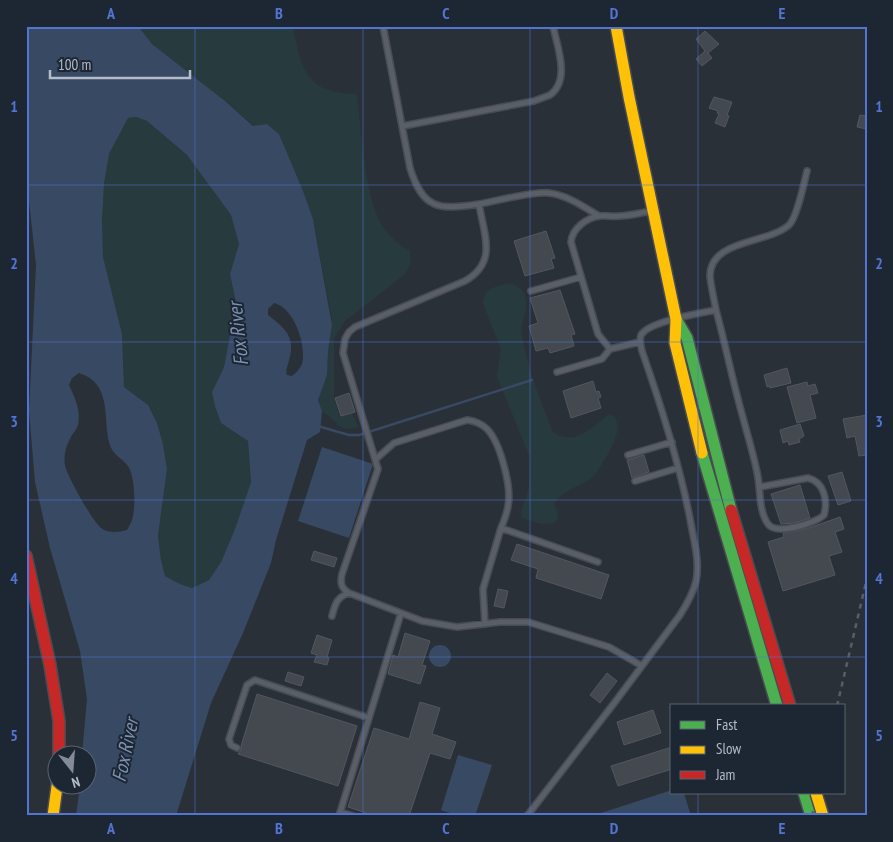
<svg xmlns="http://www.w3.org/2000/svg" width="893" height="842" font-family="'PT Sans Narrow',sans-serif">
<style>
.green{fill:#273a3e}
.water{fill:#384963;fill-rule:evenodd}
.lines{fill:none;stroke-linecap:round;stroke-linejoin:round}
.stream{stroke:#384963;stroke-width:2.5}
.building{fill:#444950;stroke:#52575f}
.lane-casing{stroke:#484c53;stroke-width:8}
.fast-casing{stroke:#484c53;stroke-width:14}
.slow-casing{stroke:#484c53;stroke-width:14}
.jam-casing{stroke:#484c53;stroke-width:14}
.lane{stroke:#5a5e66;stroke-width:5}
.fast{stroke:#4caf50;stroke-width:11}
.slow{stroke:#ffc107;stroke-width:11}
.jam{stroke:#c62828;stroke-width:11}
.rail{stroke:#595d64;stroke-width:2.5;stroke-dasharray:5 5;stroke-linecap:butt}
.slow-bridge-casing{stroke:#484c53;stroke-width:14;stroke-linecap:butt}
.slow-bridge{stroke:#ffc107;stroke-width:11}
.grid{fill:none;stroke:#5274d3;stroke-width:1;stroke-opacity:0.55}
.labels{text-anchor:middle;dominant-baseline:central;stroke-width:4;stroke-linejoin:round;paint-order:stroke}
.water-label{font-size:20px;font-style:italic;fill:#7c92b1;stroke:#1d2633}
.neatline{fill:none;stroke:#5274d3;stroke-width:2}
.grid-label{font-size:16px;text-anchor:middle;font-weight:bold;fill:#5274d3}
</style>
<rect width="100%" height="100%" fill="#2a3038"/>
<path class="green" d="M138,26H293C301,70 306,93 357,94C361,130 364,190 380,222C386,233 399,246 410,251V265L404,275L345,321L334,338V399L340,417L352,413L358,426L357,428L345,429L337,425V423L322,411L318,400L328,361V351L332,325L331,315L313,219L279,134L267,124L254,126L225,101L152,44Z
M136,117L147,121L187,155L231,215L239,244L230,274L236,303L224,367L212,392L221,423L248,441L251,482L235,529L221,562L209,580L192,588L180,584L165,576L161,560L158,536L167,469L163,444L157,423L148,405L124,387L122,334L103,257L102,221L104,184L109,154L128,118Z
M505,284C514,284 520,286 524,294C531,309 519,320 522,335C527,368 541,401 553,432C574,447 593,427 609,414L615,417C616,420 618,425 618,428C617,440 599,473 589,480C577,487 562,491 554,504C555,507 558,512 558,515C558,531 530,521 522,518L521,512L529,488L530,458L497,376L501,349L483,304C483,290 493,287 505,284Z"/>
<path class="water" d="M26,26H138L152,44L225,101L253,126L267,124L279,134L303,191L313,219L315,231L332,325L328,351L327,375L318,400L322,411L320,432L307,440L276,540L271,563L243,633L211,703L176,816H76L80,785L88,784V754H82L87,699L80,651L50,548L35,482L29,411L36,265L26,173ZM136,117L147,121L187,155L231,215L239,244L230,274L236,303L224,367L212,392L215,406L221,423L248,441L251,482L235,529L221,562L209,580L192,588L180,584L165,576L161,560L158,536L167,469L163,444L157,423L148,405L124,387L122,334L103,257L102,221L104,184L109,154L128,118ZM274,303C294,307 307,346 302,364C300,369 296,373 292,376L287,375C285,370 288,366 289,360C296,337 285,328 268,315V309ZM79,373C112,383 103,417 109,442C112,455 121,457 128,466C135,476 136,508 132,520C131,523 129,527 127,530C118,532 110,534 101,528C93,522 66,474 65,465C63,454 67,444 72,435C74,432 77,429 78,425C81,410 75,398 69,385L72,378Z
M322,447L373,464L349,538L298,521Z
M429 656a11 11 0 1 1 22 0a11 11 0 1 1-22 0Z
M458,755L492,765L475,816H459L441,810Z
M672,790V793H684L691,816H602L601,813Z"/>
<g class="lines">
<path class="stream" d="M321,427L349,435H359L532,380"/>
</g>
<path class="building" d="M705,31L719,44L708,53L712,58L702,66L696,59L705,51L696,39Z
M714,97L732,102L727,115L729,116L725,127L715,123L719,114L717,113L718,111L709,108Z
M860,115L867,116V129L857,127Z
M546,231L555,258L551,259L554,268L525,276L514,241Z
M560,290L575,334L571,335L574,346L550,353L548,348L536,351L529,326L538,323L530,298Z
M787,368L791,383L770,388V386L767,387L764,375Z
M593,381L596,392L599,391L601,397L598,398L601,408L571,418L563,391Z
M807,382L808,386L815,384L818,393L810,395L816,418L797,423L787,387Z
M349,393L355,412L341,416L335,398Z
M867,415V455L859,456L855,436L847,438L843,419Z
M800,424L804,436L799,439L800,442L789,445L788,441L783,443L780,430Z
M644,455L649,472L632,478L627,460Z
M842,472L851,501L838,505L828,476Z
M800,485L810,518L795,523L781,524L771,494Z
M840,517L844,529L835,532L842,552L829,556L835,575L783,591L768,542L784,537L783,533L806,529Z
M517,544L609,575L601,599L536,578L538,569L511,560Z
M314,551L337,558L334,567L311,560Z
M498,589L508,591L504,608L494,606Z
M405,633L430,641L422,665L426,666L420,684L388,674L393,655L398,657Z
M317,635L332,640L327,657L329,658L327,665L314,662L317,655L311,653Z
M288,672L304,677L301,686L285,681Z
M607,673L617,681L600,703L590,695Z
M257,694L357,726L338,786L238,754L241,750V746Z
M420,702L440,708L432,734L456,742L450,759L430,753L409,816H375L348,807L374,728L409,739Z
M653,710L661,733L624,745L617,722Z
M672,747V769L618,786L611,766Z"/>
<g class="lines">
<defs>
<path id="lane" d="M383,26L410,168C423,210 439,210 479,204
M403,126L534,101C539,99 545,97 550,95C571,80 557,46 553,26
M599,216C584,207 567,195 549,193C534,191 496,201 479,204C484,235 498,262 465,281L355,327L349,332L345,339L343,353L378,469L342,574C340,583 341,588 349,593L422,621L457,627L500,622H528L609,647L642,666
M531,291L581,277
M716,310C724,339 730,369 738,399C744,423 752,448 757,472C761,489 758,510 768,524C776,536 816,523 824,515C828,500 824,482 808,478L760,487
M640,342L610,349L598,334L571,242C572,229 586,218 599,216C605,215 612,217 619,216C630,216 640,213 651,211
M557,372L602,359L610,349
M628,455L672,442
M376,459L394,443L467,420C475,421 481,423 487,429C500,442 512,487 508,506C507,513 504,521 501,528
M635,481L678,468
M332,616C335,604 337,597 349,593
M485,624L483,589L501,528L598,562
M237,748L231,745L229,739L247,685L255,680L369,718L401,613
M340,812L353,816
M339,816L369,718
M527,816L615,702L680,615C687,604 693,594 696,581C700,562 694,542 691,524C680,465 662,408 642,351C641,346 639,341 641,335C649,321 701,313 716,310C714,299 711,287 710,276C710,239 768,244 789,225C797,218 804,183 807,171"/>
<path id="fast" d="M676,319L687,338L731,510
M702,453L777,706
M804,793L811,816"/>
<path id="slow" d="M616,26L629,97L676,319L675,343L702,453
M53,816L58,779"/>
<path id="jam" d="M731,510L790,706
M26,556L50,665L59,721V754"/>
</defs>
<use href="#lane" class="lane-casing"/>
<use href="#fast" class="fast-casing"/>
<use href="#slow" class="slow-casing"/>
<use href="#jam" class="jam-casing"/>
<use href="#lane" class="lane"/>
<use href="#fast" class="fast"/>
<use href="#slow" class="slow"/>
<use href="#jam" class="jam"/>
<path class="rail" d="M837,706L867,578
M812,816L817,793"/>
<defs>
<path id="slow-bridge" d="M816,793L823,816"/>
</defs>
<use href="#slow-bridge" class="slow-bridge-casing"/>
<use href="#slow-bridge" class="slow-bridge"/>
</g>
<path class="grid" d="M195,26V816M363,26V816M530,26V816M698,26V706M26,185H867M26,342H867M26,500H867M26,657H867M698,793V816"/>
<g class="labels">
<g class="water-label">
<text transform="translate(238 334) rotate(-96)">Fox River</text>
<text transform="translate(125 750) rotate(-78)">Fox River</text>
</g>
</g>
<rect width="893" height="842" fill="none" stroke="#1d2633" stroke-width="55"/>
<rect x="670" y="704" width="175" height="90" fill="#1d2633" stroke="#59626f"/>
<rect x="680" y="721" width="25" height="8" fill="#4caf50" stroke="#59626f"/>
<text x="716" y="730" font-size="15" fill="#b4bcc9">Fast</text>
<rect x="680" y="746" width="25" height="8" fill="#ffc107" stroke="#59626f"/>
<text x="716" y="754" font-size="15" fill="#b4bcc9">Slow</text>
<rect x="680" y="771" width="25" height="8" fill="#c62828" stroke="#59626f"/>
<text x="716" y="780" font-size="15" fill="#b4bcc9">Jam</text>
<g transform="translate(72 770) rotate(163)"><circle r="24" fill="#1d2633" stroke="#59626f"/>
<path d="M0-4L9 19L0 12L-9 19Z" fill="#848b96"/>
<text y="-8" font-size="14" font-weight="bold" text-anchor="middle" fill="#b4bcc9">N</text>
</g>
<path d="M50 70v8h140v-8" fill="none" stroke="#b4bcc9" stroke-width="2.5"/>
<text x="58" y="70" font-size="15" fill="#b4bcc9" stroke="#1d2633" stroke-width="4" paint-order="stroke">100 m</text>
<rect x="28" y="28" width="838" height="786" class="neatline"/>
<g class="grid-label">
<text x="111" y="19">A</text>
<text x="279" y="19">B</text>
<text x="446" y="19">C</text>
<text x="614" y="19">D</text>
<text x="782" y="19">E</text>
<text x="14" y="112">1</text>
<text x="879" y="112">1</text>
<text x="14" y="269">2</text>
<text x="879" y="269">2</text>
<text x="14" y="427">3</text>
<text x="879" y="427">3</text>
<text x="14" y="584">4</text>
<text x="879" y="584">4</text>
<text x="14" y="741">5</text>
<text x="879" y="741">5</text>
<text x="111" y="834">A</text>
<text x="279" y="834">B</text>
<text x="446" y="834">C</text>
<text x="614" y="834">D</text>
<text x="782" y="834">E</text>
</g>
</svg>
